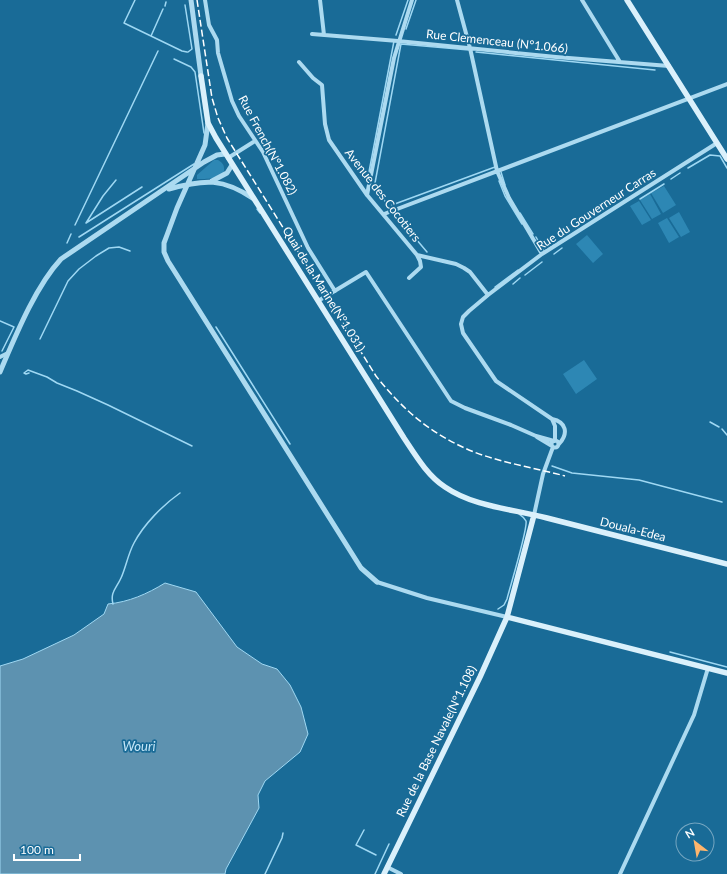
<svg xmlns="http://www.w3.org/2000/svg" width="727" height="874" font-family="Lato,sans-serif">
<style>
.green{fill:#2d87b4}
.water{fill:#5d92b0;stroke:#9fd8f3}
.lines{fill:none;stroke-linecap:round;stroke-linejoin:round}
.stream{stroke:#9fd8f3;stroke-width:1.5}
.minor{stroke:#acdaf0;stroke-width:4}
.tertiary{stroke:#acdaf0;stroke-width:5}
.secondary{stroke:#daf0fb;stroke-width:5.5}
.rail{stroke:#fff;stroke-width:1.5;stroke-dasharray:7 3;stroke-linecap:butt}
.labels{text-anchor:middle;dominant-baseline:central;stroke-width:3.5;stroke-linejoin:round;paint-order:stroke}
.street-label{font-size:12px;fill:#fff;stroke:#196b97}
.water-label{font-size:13px;font-style:italic;fill:#c7e8f9;stroke:#196b97}
</style>
<rect width="100%" height="100%" fill="#196b97"/>
<path class="green" d="M214,160H218C221,162 224,164 224,168C226,180 205,179 197,179V175Z
M664,186L676,205L663,213L651,193Z
M650,194L661,214L652,219L640,200Z
M639,201L651,220L642,225L630,206Z
M679,212L690,232L681,237L669,218Z
M667,218L679,237L669,243L658,223Z
M587,235L603,254L593,263L576,244Z
M584,360L597,379L576,394L563,374Z"/>
<path class="water" d="M165,583L196,592L237,647L262,664L277,669L290,685L301,707L308,734L300,752L265,781L258,795L259,808L226,869L225,874H0V666L23,659L74,635L104,614L108,604C129,602 147,594 165,583Z"/>
<g class="lines">
<path class="stream" d="M135,0L124,23L182,51L187,52
M185,5L192,49L188,52
M165,6L166,2
M406,29L416,0
M396,35L408,0
M151,36L163,9
M476,52L655,70
M174,59L191,67L195,72L204,133
M688,168L710,155L720,156L727,168
M501,172L505,185
M368,177L394,41
M671,179L680,173
M116,180L103,196L86,223L142,187
M499,181L505,196L522,224
M640,199L664,184
M387,204L376,188L375,183L401,44L469,50
M392,205L495,167
M257,209L260,213
M396,211L395,213L396,215
M520,213L533,234
M75,225L158,51
M79,237L194,164
M536,237L544,251
M416,239L427,252
M67,243L71,234
M554,254L562,248
M525,275L542,262
M513,284L520,278
M495,287L518,270
M0,321L14,327L2,351
M216,327L290,444
M40,339L68,281L79,269L96,256L109,248L119,247L130,251
M29,373L26,374L24,373L28,370L47,377L57,383L77,391L108,405L192,446
M710,422L719,427
M722,429L727,435
M552,466L572,473L639,480L722,502
M113,604C110,592 116,589 121,578C126,567 128,554 134,543C144,524 163,505 180,493
M498,609L504,605L507,599C510,587 528,528 526,521C524,517 522,516 519,514
M670,652L727,667
M364,830L356,845L376,855
M265,874L282,838L283,833
M375,874L389,844"/>
<path class="minor" d="M205,0L209,25L217,40L218,53L232,101L239,116L263,152L308,248L335,291
M320,0L324,35
M457,0L470,48L497,171L509,198L542,254
M582,0L620,62
M312,34L398,41L556,57L669,66
M299,62L313,78L322,85L325,124L329,140L367,195L417,255L456,264L464,268L470,272L488,295
M228,158L255,141
M367,195L394,58L412,0
M384,214L727,84
M409,278L421,267L420,261L417,255
M318,301L366,272L451,401L465,408L511,425L536,436L554,441
M0,357L8,353
M552,419L555,426V441
M537,437L552,446
M551.5 444a3.5 3.5 0 1 1 7 0a3.5 3.5 0 1 1-7 0Z
M559,444C569,433 566,422 552,419L496,381L463,333L461,324L463,317L469,311L488,295L542,254L717,143
M534,515L543,474L553,447
M377,582L427,598L507,617
M387,867L401,874
M620,874L694,715L708,668"/>
<path class="tertiary" d="M191,0L201,76
M208,123L205,145L177,208L167,235L164,243V252L168,261L361,568L377,582
M212,181L227,173L232,165
M169,189C205,179 223,178 254,199
M0,372C15,337 35,287 61,259L204,162L217,155L225,154"/>
<path class="secondary" d="M627,0L727,159
M201,76L208,123L216,138L404,438C416,456 427,475 445,487C474,507 513,509 547,518C607,533 667,549 727,564
M507,617L727,673
M384,874L480,677L507,617L534,515"/>
<path class="rail" d="M197,0L212,98L218,118L227,138L376,376C404,411 432,435 474,452C503,463 535,468 565,476"/>
</g>
<g class="labels">
<g class="street-label">
<text transform="translate(497 41) rotate(6)">Rue Clemenceau (N°1.066)</text>
<text transform="translate(268 145) rotate(62)">Rue French(N°1.082)</text>
<text transform="translate(383 195) rotate(52)">Avenue des Cocotiers</text>
<text transform="translate(596 209) rotate(-33)">Rue du Gouverneur Carras</text>
<text transform="translate(324 289) rotate(58)">Quai de la Marine(N°1.031)</text>
<text transform="translate(633 529) rotate(14)">Douala-Edea</text>
<text transform="translate(436 741) rotate(-64)">Rue de la Base Navale(N°1.108)</text>
</g>
<g class="water-label">
<text x="139" y="746">Wouri</text>
</g>
</g>
<g transform="translate(695 842) rotate(329)"><circle r="19" fill="#196b97" stroke="#75a6c1"/>
<path d="M0-3L7 15L0 10L-7 15Z" fill="#ffb56c"/>
<text y="-6" font-size="11" font-weight="bold" text-anchor="middle" fill="#ffffff">N</text>
</g>
<path d="M14 854v6h66v-6" fill="none" stroke="#ffffff" stroke-width="2"/>
<text x="20" y="854" font-size="12" fill="#ffffff" stroke="#196b97" stroke-width="3" paint-order="stroke">100 m</text>
</svg>
